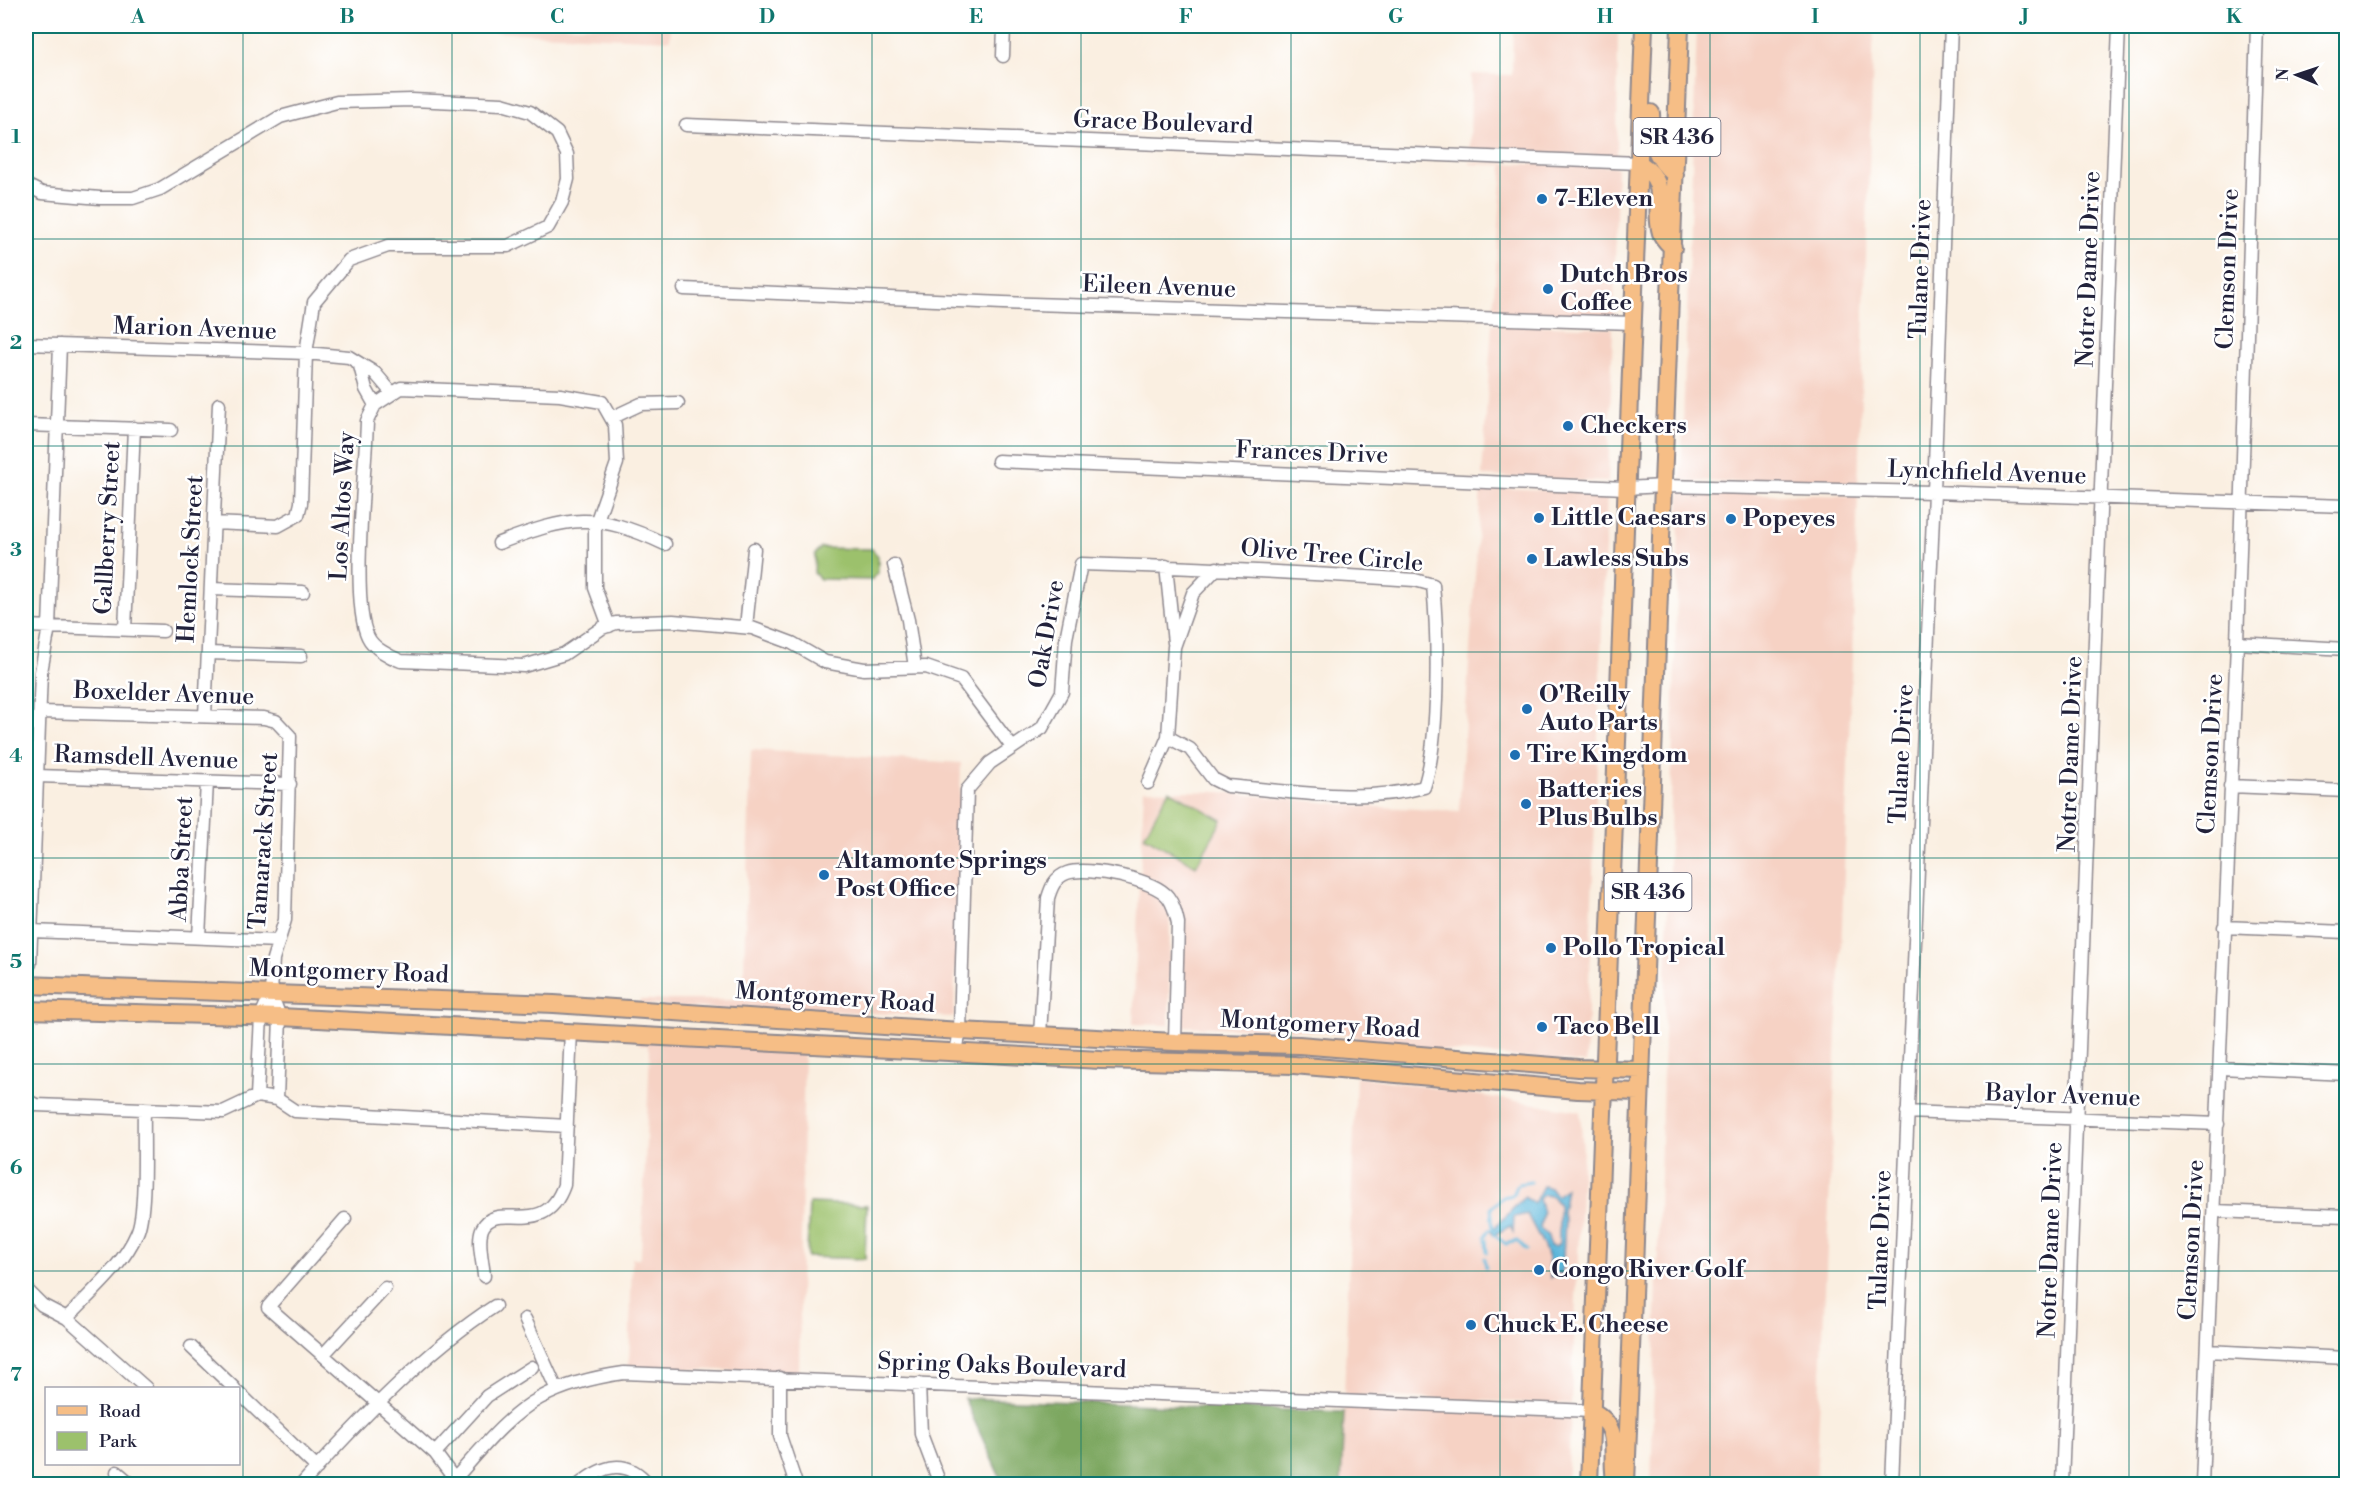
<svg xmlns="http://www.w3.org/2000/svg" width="2372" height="1510" font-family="'Libre Bodoni',serif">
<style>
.built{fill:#f6d2c4}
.green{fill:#9cc16c;stroke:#5f7254;stroke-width:1.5}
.forest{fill:#7da760;stroke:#50644e;stroke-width:1.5}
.water{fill:#5cb6da;stroke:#3f6c8a;stroke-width:1.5;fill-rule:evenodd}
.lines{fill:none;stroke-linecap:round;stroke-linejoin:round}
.stream{stroke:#5cb6da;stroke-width:3}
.minor-casing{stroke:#8e888e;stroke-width:15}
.major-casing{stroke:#8e888e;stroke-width:20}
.minor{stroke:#fff;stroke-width:12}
.major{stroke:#f6be86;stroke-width:16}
.grid{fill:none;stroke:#0f766e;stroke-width:1.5;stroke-opacity:0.55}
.poi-dot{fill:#1f6fb2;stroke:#fff;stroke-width:2}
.labels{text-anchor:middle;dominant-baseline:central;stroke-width:5;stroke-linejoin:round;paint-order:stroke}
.shield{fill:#fff;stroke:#646476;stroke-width:1.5}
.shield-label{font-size:22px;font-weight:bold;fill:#22223b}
.street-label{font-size:24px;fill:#22223b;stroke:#fff}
.poi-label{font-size:24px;font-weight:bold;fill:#22223b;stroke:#fff;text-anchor:start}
.neatline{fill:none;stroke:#0f766e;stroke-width:2}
.grid-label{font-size:20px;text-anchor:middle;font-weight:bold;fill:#0f766e}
</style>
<rect width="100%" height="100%" fill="#fff"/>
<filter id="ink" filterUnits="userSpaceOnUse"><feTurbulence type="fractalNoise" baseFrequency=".0167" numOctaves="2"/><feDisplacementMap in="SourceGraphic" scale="12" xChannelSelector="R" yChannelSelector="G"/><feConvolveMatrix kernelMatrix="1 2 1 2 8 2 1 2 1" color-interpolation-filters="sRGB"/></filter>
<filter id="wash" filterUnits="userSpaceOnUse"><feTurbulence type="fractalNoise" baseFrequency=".008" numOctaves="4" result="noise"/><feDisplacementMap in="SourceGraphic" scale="24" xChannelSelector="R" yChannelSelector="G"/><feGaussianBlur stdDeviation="1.35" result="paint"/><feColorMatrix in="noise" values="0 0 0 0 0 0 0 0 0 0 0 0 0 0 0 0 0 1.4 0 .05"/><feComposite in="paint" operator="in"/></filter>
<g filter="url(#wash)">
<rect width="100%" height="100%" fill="#faefe1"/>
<path class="built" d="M357,26H671L670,40Z
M1513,26H1618L1617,156L1470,151L1471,74L1512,75Z
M1697,26H1874L1858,485L1681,481Z
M1470,162L1617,167L1614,317L1493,313L1503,165L1470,164Z
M1492,324L1613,328L1608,482L1482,476Z
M1481,487L1607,493L1586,1063L1357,1043V1036L1299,1030L1182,1026L1184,924L1182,909L1172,892L1156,880L1140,875L1144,790L1220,792L1360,806L1459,811Z
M1680,492L1858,496L1842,927L1816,1484H1651Z
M751,750L961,763L954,1017L807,1010L806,1015L640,1004V1000H743Z
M1139,886L1163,900L1170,912L1169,1025L1133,1024Z
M639,1040L804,1049L799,1373L629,1367L632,1258H639L641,1254L650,1050L647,1045L639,1044Z
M1356,1076L1580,1111L1583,1150L1571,1404L1344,1395Z
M1344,1407L1571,1416L1567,1484H1341Z"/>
<path class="green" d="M821,548L872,549L878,556V573L871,580L820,579L814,573L815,554Z
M1169,790L1222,820L1196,866L1144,836Z
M809,1203L867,1205L865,1259L807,1257Z"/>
<path class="forest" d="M964,1398L1344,1412L1341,1484H1003Z"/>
<path class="water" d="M1543,1186L1550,1188L1557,1196L1566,1188L1562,1212L1565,1220L1562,1276L1559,1272L1550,1278C1550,1249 1539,1239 1527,1214L1514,1217L1513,1232L1510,1226L1494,1235L1491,1232L1524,1197L1534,1203ZM1543,1195L1552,1196L1559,1205V1244L1555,1247L1550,1246L1548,1236L1540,1228L1543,1213L1539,1199Z"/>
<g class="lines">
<path class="stream" d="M1494,1235L1506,1244L1517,1241L1526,1250
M1485,1236L1489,1230H1493L1491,1208L1503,1197L1513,1195L1518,1184L1531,1182
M1486,1239L1487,1253
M1485,1258L1486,1267"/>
</g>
</g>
<g filter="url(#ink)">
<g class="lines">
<defs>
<path id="minor" d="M1003,56L1004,26
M686,125L1639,163
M26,185L42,193L100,198H133L160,189L280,117L337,102L412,100L502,104L530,112L557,133L567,154L568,179L562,202L548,227L508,246H388L349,260L314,302L306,353L301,503L298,515L278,526L214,523
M684,289L1003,303L1633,323
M26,344L306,353L349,357L375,373L392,393
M360,366L366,389L375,405
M611,418L641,404L678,403
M26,425L171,430
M998,461L1625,488L1664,486L1934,492L2346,506
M499,543C570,516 595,511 665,544
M894,565L908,620L915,667
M1166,566L1174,643
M211,589L303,592
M26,626L163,631
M609,626L595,588V526L617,463L615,425L602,402L560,395L401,388L375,405L367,421C366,468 350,602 368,637C373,648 390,657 401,661L524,666L564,654L602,628L616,623L673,621L752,628L792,643L825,662L864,669L926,667L961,679L1012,747
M746,627L754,549
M125,629L134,428
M2237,643L2346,649
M208,653L301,656
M40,712L264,718L276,721L290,736L285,920L273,959L271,993L261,1016L257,1096
M205,716L219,404
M37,776L290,784
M1148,783L1168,737
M2230,786L2346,791
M2224,927L2346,932
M32,931L279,941
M199,937L207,782
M30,964L41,672L49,627L60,345
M271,993L280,1017L277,1099
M1040,1035L1048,898C1051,888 1055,877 1067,873C1088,866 1154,879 1168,897C1174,905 1176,914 1178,923L1175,1042
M956,1052L960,1031L967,790L990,763L1042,728L1062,692L1066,639L1081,564C1193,567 1304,573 1415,580L1433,585C1438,637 1440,739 1424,787C1361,804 1291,791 1227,786L1213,779L1190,749L1168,737L1174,647L1193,593L1217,568
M2220,1068L2346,1074
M26,1100L36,1105L223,1112L257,1096L277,1099L295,1111L567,1126
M1907,1112L2218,1124
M2214,1211L2346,1216
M345,1219L268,1307L435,1453L458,1484
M484,1276C483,1262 477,1242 482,1229C496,1198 544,1242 564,1185L571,1031
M26,1289L42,1305L67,1318L146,1388
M67,1318C91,1292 123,1266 137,1233C147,1212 143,1137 144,1109
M525,1319L557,1390
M191,1347L234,1388
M2208,1351L2346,1358
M323,1355L385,1288
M780,1378V1436L796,1484
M919,1384L921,1434L940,1484
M238,1392L317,1468
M435,1453L487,1396L532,1367
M117,1472L131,1484
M302,1484C357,1423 426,1350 495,1306
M450,1484C476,1456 505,1417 540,1398C566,1384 595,1377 624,1373L1592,1411
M580,1484C603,1465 627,1458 648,1484
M1892,1484L1934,492L1951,26
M2062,1484L2119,26
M2202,1484L2237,643L2257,26"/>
<path id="major" d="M1651,113C1652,142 1653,156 1675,175
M1639,163C1672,185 1652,203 1661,233C1662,238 1669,244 1673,248
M26,985L554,1004L960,1031L1175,1042L1299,1045L1578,1068L1641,1070
M26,1010L280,1017L1101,1060L1294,1065L1578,1090L1640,1092
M1592,1411C1625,1429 1608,1456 1616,1484
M1589,1484L1644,26
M1626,1484L1680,26"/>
</defs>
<use href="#minor" class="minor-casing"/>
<use href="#major" class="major-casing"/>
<use href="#minor" class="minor"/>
<use href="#major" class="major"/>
</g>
</g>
<path class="grid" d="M243,26V1484M452,26V1484M662,26V1484M872,26V1484M1081,26V1484M1291,26V1484M1500,26V1484M1710,26V1484M1920,26V1484M2129,26V1484M26,239H2346M26,446H2346M26,652H2346M26,858H2346M26,1064H2346M26,1271H2346"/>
<g class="poi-dot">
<circle cx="1542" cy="199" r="6"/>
<circle cx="1548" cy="289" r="6"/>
<circle cx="1568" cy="426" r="6"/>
<circle cx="1539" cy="518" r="6"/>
<circle cx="1731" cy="519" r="6"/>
<circle cx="1532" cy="559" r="6"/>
<circle cx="1527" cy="709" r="6"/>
<circle cx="1515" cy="755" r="6"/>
<circle cx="1526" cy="804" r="6"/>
<circle cx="824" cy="875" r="6"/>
<circle cx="1551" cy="948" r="6"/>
<circle cx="1542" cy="1027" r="6"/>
<circle cx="1539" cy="1270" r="6"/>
<circle cx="1471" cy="1325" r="6"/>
</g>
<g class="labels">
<g class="shield">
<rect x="1633.5" y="118" width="87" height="38" rx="4.5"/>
<rect x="1604.5" y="873" width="87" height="38" rx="4.5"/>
</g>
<g class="shield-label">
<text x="1677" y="137">SR 436</text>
<text x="1648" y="892">SR 436</text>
</g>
<g class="street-label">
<text transform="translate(1163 123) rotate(2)">Grace Boulevard</text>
<text transform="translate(1921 269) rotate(-88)">Tulane Drive</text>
<text transform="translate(2089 269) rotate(-88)">Notre Dame Drive</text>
<text transform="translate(2228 269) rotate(-88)">Clemson Drive</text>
<text transform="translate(1159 287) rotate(2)">Eileen Avenue</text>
<text transform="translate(195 329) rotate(2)">Marion Avenue</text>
<text transform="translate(1312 453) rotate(2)">Frances Drive</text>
<text transform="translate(1987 473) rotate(2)">Lynchfield Avenue</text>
<text transform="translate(343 506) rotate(-87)">Los Altos Way</text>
<text transform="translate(108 528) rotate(-87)">Gallberry Street</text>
<text transform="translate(1332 556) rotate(5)">Olive Tree Circle</text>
<text transform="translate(191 559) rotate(-87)">Hemlock Street</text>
<text transform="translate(1047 634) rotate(-80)">Oak Drive</text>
<text transform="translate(164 694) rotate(2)">Boxelder Avenue</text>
<text transform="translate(1902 754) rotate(-87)">Tulane Drive</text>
<text transform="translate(2071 754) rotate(-88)">Notre Dame Drive</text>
<text transform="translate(2211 754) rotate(-87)">Clemson Drive</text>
<text transform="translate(146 758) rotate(2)">Ramsdell Avenue</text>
<text transform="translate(264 841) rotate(-86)">Tamarack Street</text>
<text transform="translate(182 859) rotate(-87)">Abba Street</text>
<text transform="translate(349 972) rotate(2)">Montgomery Road</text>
<text transform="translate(835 998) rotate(4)">Montgomery Road</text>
<text transform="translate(1320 1025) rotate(3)">Montgomery Road</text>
<text transform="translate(2063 1096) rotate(2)">Baylor Avenue</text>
<text transform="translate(1881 1240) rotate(-88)">Tulane Drive</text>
<text transform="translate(2051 1240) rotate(-88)">Notre Dame Drive</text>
<text transform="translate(2192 1240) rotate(-87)">Clemson Drive</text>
<text transform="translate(1002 1366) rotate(2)">Spring Oaks Boulevard</text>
</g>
<g class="poi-label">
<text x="1554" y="199">7-Eleven</text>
<text x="1560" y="275">Dutch Bros<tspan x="1560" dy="28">Coffee</tspan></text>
<text x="1580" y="426">Checkers</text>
<text x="1551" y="518">Little Caesars</text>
<text x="1743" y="519">Popeyes</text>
<text x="1544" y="559">Lawless Subs</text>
<text x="1539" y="695">O'Reilly<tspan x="1539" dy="28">Auto Parts</tspan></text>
<text x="1527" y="755">Tire Kingdom</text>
<text x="1538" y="790">Batteries<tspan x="1538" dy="28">Plus Bulbs</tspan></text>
<text x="836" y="861">Altamonte Springs<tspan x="836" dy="28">Post Office</tspan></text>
<text x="1563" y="948">Pollo Tropical</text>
<text x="1554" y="1027">Taco Bell</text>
<text x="1551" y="1270">Congo River Golf</text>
<text x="1483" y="1325">Chuck E. Cheese</text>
</g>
</g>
<rect width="2372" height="1510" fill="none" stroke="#fff" stroke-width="66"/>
<rect x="45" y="1387" width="195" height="78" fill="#ffffff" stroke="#a7a7b1" stroke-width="1.5"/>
<rect x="57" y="1406" width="30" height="9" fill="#f6be86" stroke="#a7a7b1" stroke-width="1.5"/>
<text x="99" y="1417" font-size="18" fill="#22223b">Road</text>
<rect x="57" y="1432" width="30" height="18" fill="#9cc16c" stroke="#a7a7b1" stroke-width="1.5"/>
<text x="99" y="1447" font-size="18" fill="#22223b">Park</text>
<g transform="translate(2297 75) rotate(272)" stroke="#ffffff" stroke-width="4.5" paint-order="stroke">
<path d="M0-4.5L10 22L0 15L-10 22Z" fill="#22223b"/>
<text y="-9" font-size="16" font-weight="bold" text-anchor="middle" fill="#22223b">N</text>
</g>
<rect x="33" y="33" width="2306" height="1444" class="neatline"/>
<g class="grid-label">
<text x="138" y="23">A</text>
<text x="347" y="23">B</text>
<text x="557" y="23">C</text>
<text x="767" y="23">D</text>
<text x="976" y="23">E</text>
<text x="1186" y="23">F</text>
<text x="1396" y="23">G</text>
<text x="1605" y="23">H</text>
<text x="1815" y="23">I</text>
<text x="2025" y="23">J</text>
<text x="2234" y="23">K</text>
<text x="16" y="143">1</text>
<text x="16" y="349">2</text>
<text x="16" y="556">3</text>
<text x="16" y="762">4</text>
<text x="16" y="968">5</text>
<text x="16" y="1174">6</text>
<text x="16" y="1381">7</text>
</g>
</svg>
